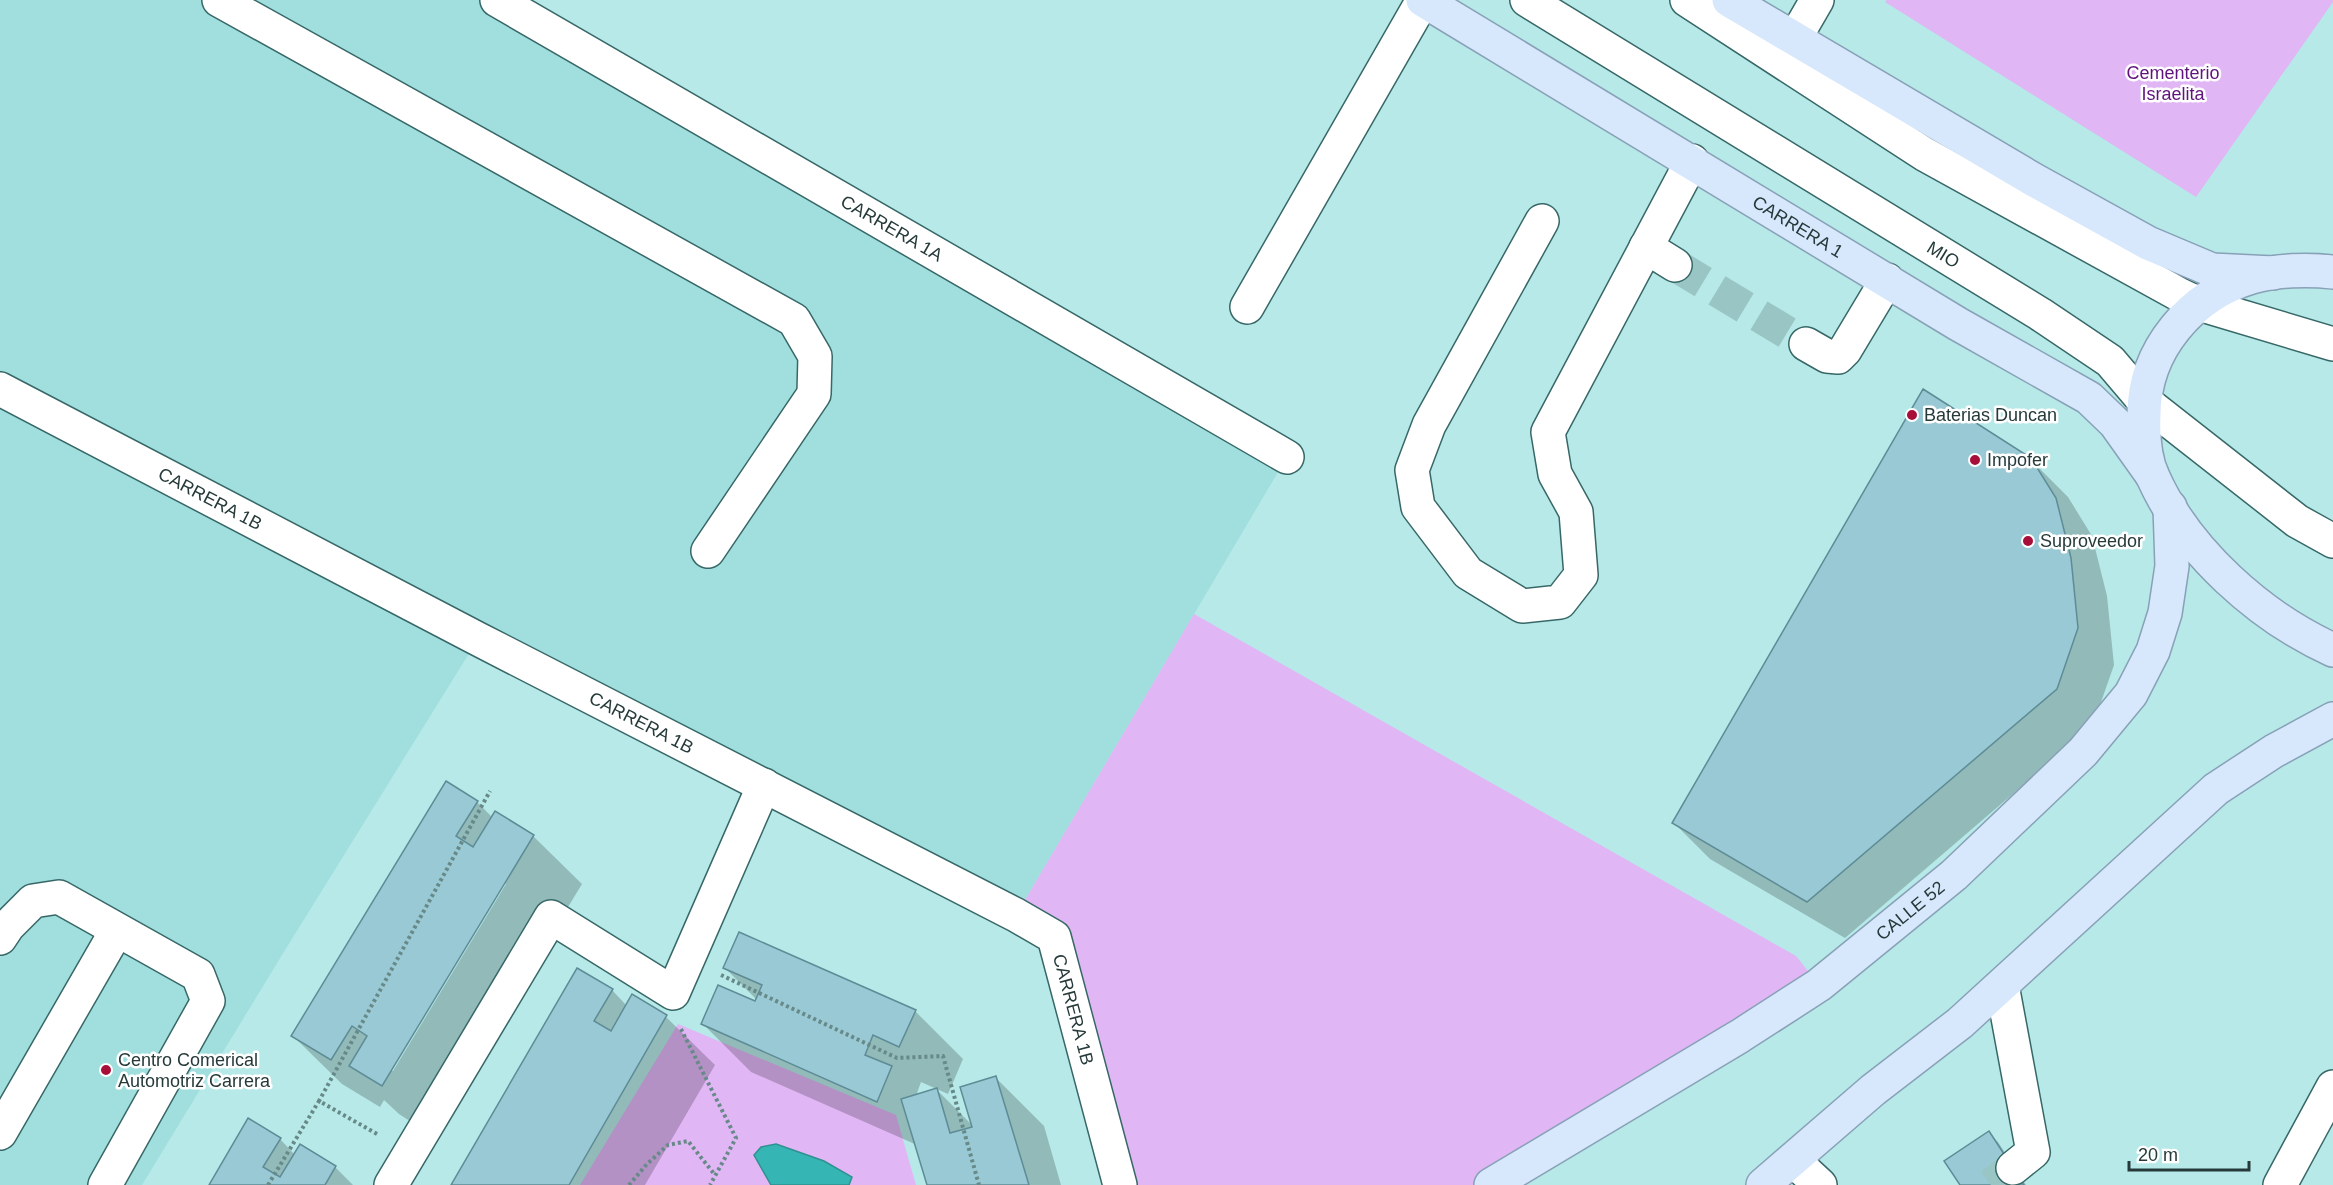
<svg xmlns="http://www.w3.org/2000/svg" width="2333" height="1185" font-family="Helvetica,sans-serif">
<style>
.built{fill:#a1dfde}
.green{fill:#e0b6f5}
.water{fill:#35b6b5;stroke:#309190;stroke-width:1.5}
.shadow{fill:#0003;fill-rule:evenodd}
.building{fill:#99c9d4;stroke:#5e8c96;stroke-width:1.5}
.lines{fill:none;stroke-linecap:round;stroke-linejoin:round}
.minor-tunnel{stroke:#99c6c5;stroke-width:33;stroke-dasharray:33 16;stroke-linecap:butt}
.minor-casing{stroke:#376867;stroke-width:36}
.major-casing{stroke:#88a1b7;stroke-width:36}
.path{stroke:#678988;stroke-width:4;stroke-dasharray:3 3;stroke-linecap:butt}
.minor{stroke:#fff;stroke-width:33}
.major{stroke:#d7e8fc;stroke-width:33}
.poi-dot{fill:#a70f3a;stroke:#fff;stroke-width:2}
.labels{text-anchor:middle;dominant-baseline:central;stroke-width:5;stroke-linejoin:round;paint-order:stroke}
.park-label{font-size:18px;fill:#5f147c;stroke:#fff}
.street-label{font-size:18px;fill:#263a3a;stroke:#fff}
.poi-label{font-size:18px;fill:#263a3a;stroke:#fff;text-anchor:start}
</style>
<rect width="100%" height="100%" fill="#b6e9e8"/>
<path class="built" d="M0,0H497L1287,457L1016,915L478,639L282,955L142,1185H0Z"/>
<path class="green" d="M1887,0H2333V2L2196,197L1885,2Z
M1194,614L1796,956L1819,985L1491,1185H1120L1054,937L1016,915Z
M678,1024L896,1115L916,1185H580Z"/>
<path class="water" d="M776,1144L824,1161L852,1177L849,1185H771L754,1155L761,1147Z"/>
<path class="shadow" d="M2030,459L2068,497L2092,536L2107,596L2114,665L2093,725L1845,938L1710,859L1674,823Z
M477,802L493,818L496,814L533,836L582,884L430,1134L399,1114L384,1100L380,1107L342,1084L293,1036ZM504,882L506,884L393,1071L390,1070Z
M725,968L915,1011L963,1059L948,1094L921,1082L917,1093L918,1095L937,1090L974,1127L995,1077L1044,1126L1061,1185H929L917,1145L751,1072L703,1024L756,1003L757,1000Z
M612,990L627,1006L632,996L666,1017L715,1065L645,1185H453Z
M1989,1133L1998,1142L2026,1185H1961Z
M280,1139L295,1155L300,1146L335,1167L353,1185H210Z"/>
<path class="building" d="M1923,389L2031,458L2056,498L2071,558L2078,628L2057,689L1807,902L1672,823Z
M446,781L478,801L456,836L473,847L495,811L534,835L382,1086L349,1066L367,1036L352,1026L331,1060L291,1036Z
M739,932L916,1010L899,1047L873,1035L865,1055L892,1066L877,1102L701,1024L718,985L755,1001L762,985L723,968Z
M577,968L613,989L594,1021L611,1031L632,994L667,1015L569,1185H451Z
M996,1076L1029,1185H927L901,1099L937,1088L950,1133L972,1127L960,1087Z
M248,1118L281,1138L263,1167L280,1177L300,1144L336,1166L325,1185H209Z
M1989,1131L2024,1185H1960L1944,1161Z"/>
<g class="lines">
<path class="minor-tunnel" d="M1675,265L1806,344
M1991,1185L2013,1168"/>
<defs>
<g id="minor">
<path d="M219,0L794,320L815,356L814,394L708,551"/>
<path id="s1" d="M497,0L1287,457"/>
<path id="s2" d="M1527,0L2040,314L2110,361L2144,401L2297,521L2333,541"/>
<path d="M1687,0L1924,154L2180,295L2199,304L2333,344"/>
<path d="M1795,38L1817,0"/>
<path d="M1542,221L1429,425L1412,470L1418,507L1468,573L1522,606L1560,602L1581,575L1576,512L1555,474L1548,432L1692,161"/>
<path d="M1646,247L1675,265"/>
<path d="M1247,307L1423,0"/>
<path d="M1806,344L1827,356L1838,357L1845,350L1887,280"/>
<path id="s3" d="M0,389L478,639L1016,915L1054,937L1120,1185"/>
<path d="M0,938L8,926L33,901L59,897L198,975L208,1001L105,1185"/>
<path d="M2002,985L2033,1152L2013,1168"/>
<path d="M0,1133L117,930"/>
<path d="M1793,1160L1820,1185"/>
<path d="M391,1185L551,917L673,993L764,785"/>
<path d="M2280,1185L2333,1087"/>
</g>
<g id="major">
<path id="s4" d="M1423,0L1958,324L2089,398L2115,423L2152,475"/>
<path d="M1729,0L2034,180L2148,243L2212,270L2273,273"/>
<path d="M2333,272C2308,269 2276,270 2252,277C2191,295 2144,350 2144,414C2143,434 2144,458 2153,477C2186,551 2260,617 2333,650"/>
<path id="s5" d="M1491,1185L1740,1036L1819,985L1954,875L2083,752L2131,694L2153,651L2165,613L2172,566L2170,507"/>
<path d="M1763,1185L1873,1090L1960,1023L2216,789L2274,751L2333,719"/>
</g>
</defs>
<use href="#minor" class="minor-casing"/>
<use href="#major" class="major-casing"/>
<path class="path" d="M721,975L897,1058L943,1056L979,1185
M681,1029L736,1138L710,1185
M377,1134L319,1101L490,791
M268,1185L319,1101
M629,1185L647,1164L668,1145L688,1141L715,1175"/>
<use href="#minor" class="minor"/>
<use href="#major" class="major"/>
</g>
<g class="poi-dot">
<circle cx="1912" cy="415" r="6"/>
<circle cx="1975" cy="460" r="6"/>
<circle cx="2028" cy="541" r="6"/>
<circle cx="106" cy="1070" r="6"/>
</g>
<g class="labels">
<g class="park-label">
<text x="2173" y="73">Cementerio<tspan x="2173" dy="21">Israelita</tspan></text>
</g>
<g class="street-label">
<text stroke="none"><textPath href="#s4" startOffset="438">CARRERA 1</textPath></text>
<text stroke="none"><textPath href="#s1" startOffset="456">CARRERA 1A</textPath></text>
<text stroke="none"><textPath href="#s2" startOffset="488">MIO</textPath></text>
<text stroke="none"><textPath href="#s3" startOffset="237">CARRERA 1B</textPath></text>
<text stroke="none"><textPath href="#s3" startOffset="723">CARRERA 1B</textPath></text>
<text stroke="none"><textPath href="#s5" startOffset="502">CALLE 52</textPath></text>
<text stroke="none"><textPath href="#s3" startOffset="1263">CARRERA 1B</textPath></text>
</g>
<g class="poi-label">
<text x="1924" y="415">Baterias Duncan</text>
<text x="1987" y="460">Impofer</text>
<text x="2040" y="541">Suproveedor</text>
<text x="118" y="1060">Centro Comerical<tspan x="118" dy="21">Automotriz Carrera</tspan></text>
</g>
</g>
<path d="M2129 1161v9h120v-9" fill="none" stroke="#263a3a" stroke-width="3"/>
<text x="2138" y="1161" font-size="18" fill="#263a3a" stroke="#ffffff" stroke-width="4.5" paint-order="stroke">20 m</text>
</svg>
